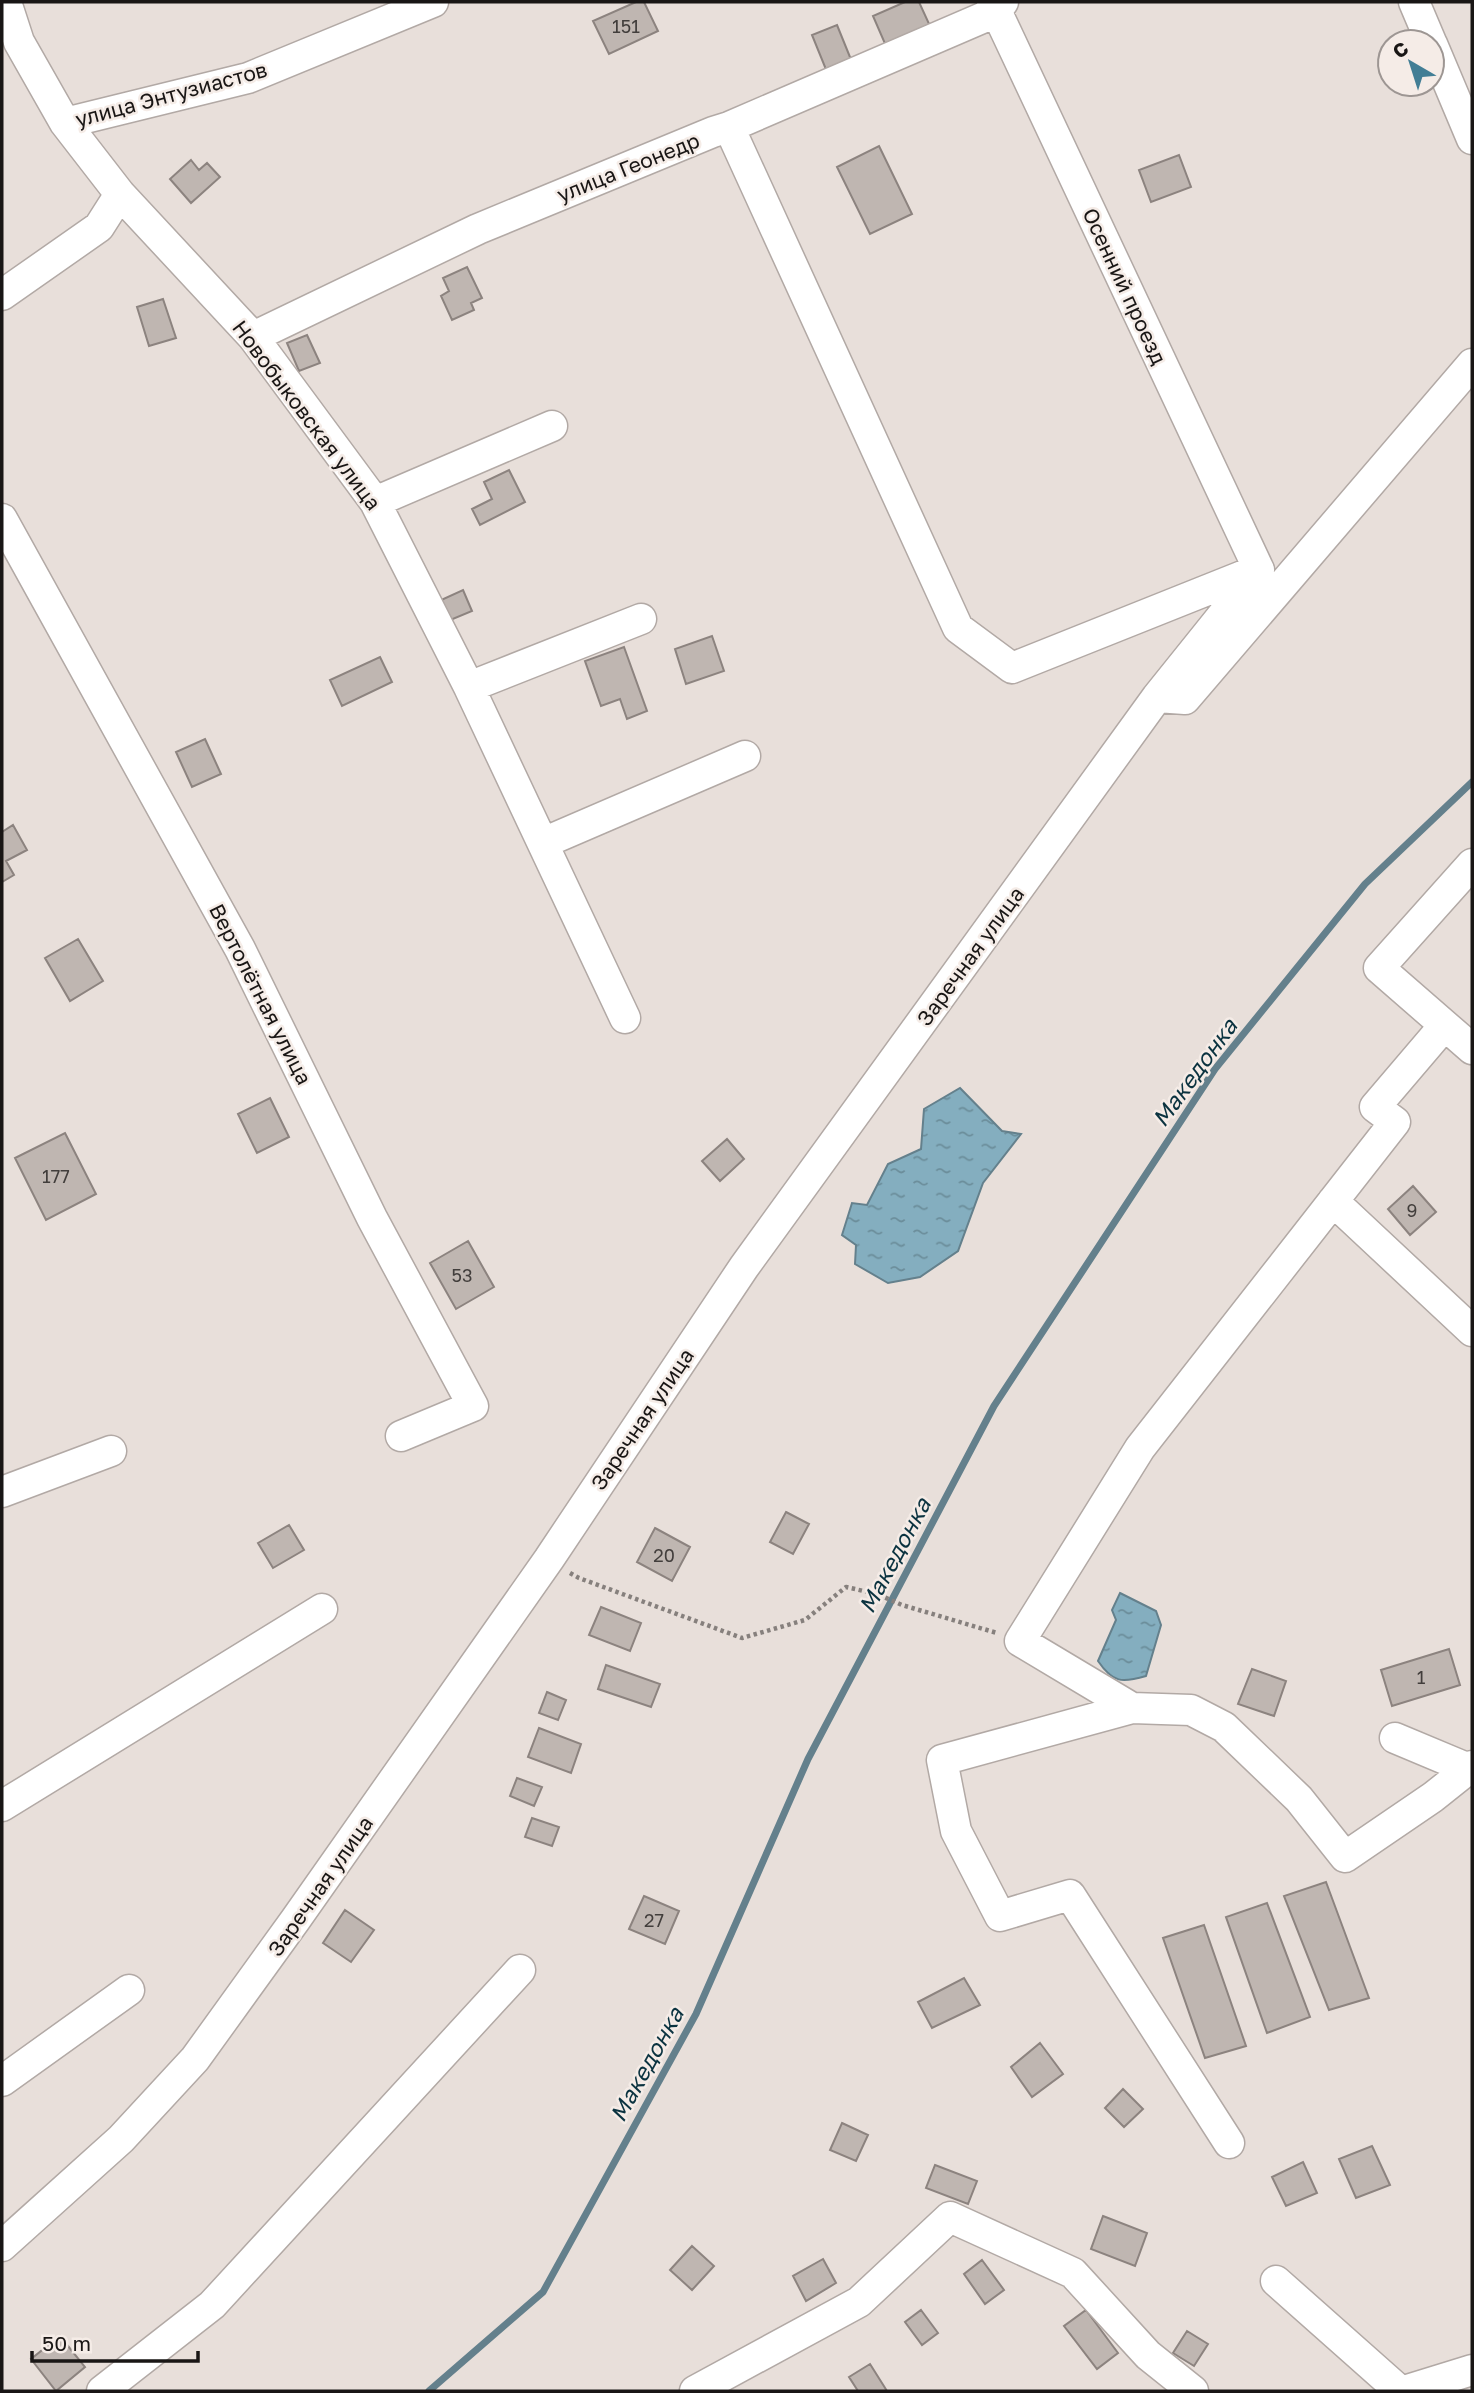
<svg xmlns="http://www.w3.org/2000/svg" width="1474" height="2393" font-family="'Golos Text',sans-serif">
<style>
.water{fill:url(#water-ripples);stroke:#64808c;stroke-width:2}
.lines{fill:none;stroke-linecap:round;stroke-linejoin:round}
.stream{stroke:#64808c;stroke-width:7}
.building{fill:#bfb6b1;stroke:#8c837f;stroke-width:2}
.minor-casing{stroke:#b2a9a5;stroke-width:33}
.path{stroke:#86807d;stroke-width:4.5;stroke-dasharray:3.5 3.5;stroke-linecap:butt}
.minor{stroke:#fff;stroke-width:30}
.labels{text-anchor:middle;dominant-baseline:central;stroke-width:5;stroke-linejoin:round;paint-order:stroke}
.number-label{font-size:18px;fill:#423e3c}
.street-label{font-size:21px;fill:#191615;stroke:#f5ece7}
.water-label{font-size:23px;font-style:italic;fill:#0b3340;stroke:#f5ece7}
</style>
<defs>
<pattern id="water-ripples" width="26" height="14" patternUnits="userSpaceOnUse" patternTransform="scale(1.75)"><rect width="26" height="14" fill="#84aebf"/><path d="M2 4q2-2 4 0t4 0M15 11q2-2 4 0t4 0" fill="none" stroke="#6b8d9a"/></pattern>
</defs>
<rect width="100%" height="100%" fill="#e8dfda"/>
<path class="water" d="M960,1088L1002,1131L1021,1134L983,1183L958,1251L920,1277L888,1283L855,1264L856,1245L842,1235L852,1203L867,1205L888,1164L921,1149L924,1109Z
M1120,1593L1156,1611L1161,1625L1146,1676C1122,1683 1113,1683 1098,1661L1116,1620L1112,1610Z"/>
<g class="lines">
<path class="stream" d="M429,2391L543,2292L696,2014L808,1759L994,1406L1215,1069L1365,884L1472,782"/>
</g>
<path class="building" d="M636,2H644L658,31L609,54L593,21Z
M905,2H919L930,26L886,46L873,16Z
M837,25L852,62L827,72L812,35Z
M879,146L912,214L870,234L837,167Z
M1179,155L1191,187L1151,202L1139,170Z
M191,160L199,170L207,163L220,177L191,203L170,179Z
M467,267L482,298L471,303L474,310L452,320L441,296L449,291L443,278Z
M163,299L176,338L149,346L137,307Z
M307,335L320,363L299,371L287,343Z
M509,470L525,502L480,525L472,509L492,499L484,482Z
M463,590L472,611L448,621L439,601Z
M712,636L724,671L686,684L675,649Z
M624,647L647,711L627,719L620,699L601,706L585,661Z
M380,657L392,682L342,706L330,680Z
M205,739L221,774L192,787L176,752Z
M13,825L27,850L6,861L14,875L2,882V832Z
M78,939L103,981L70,1001L45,958Z
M270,1098L289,1137L257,1153L238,1114Z
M65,1133L96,1194L46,1220L15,1158Z
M727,1139L744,1159L720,1181L702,1161Z
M1413,1186L1436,1212L1410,1235L1388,1209Z
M468,1241L494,1287L456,1309L430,1263Z
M786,1512L809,1524L793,1554L770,1542Z
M289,1525L304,1550L273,1568L258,1543Z
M655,1528L690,1547L672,1581L637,1562Z
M601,1607L641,1623L630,1651L589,1635Z
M1449,1649L1460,1685L1392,1706L1381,1670Z
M606,1665L660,1684L651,1707L598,1689Z
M1252,1669L1286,1681L1274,1716L1238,1704Z
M547,1692L566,1700L558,1720L539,1713Z
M539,1728L581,1744L571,1773L528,1757Z
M517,1778L542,1787L534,1806L510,1796Z
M532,1818L559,1827L552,1846L525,1837Z
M1326,1882L1369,1998L1329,2010L1284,1896Z
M644,1896L679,1911L665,1944L629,1929Z
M1267,1903L1310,2017L1267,2033L1226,1917Z
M345,1910L374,1930L351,1962L323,1943Z
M1204,1925L1246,2046L1205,2058L1163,1938Z
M964,1978L980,2005L932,2028L918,2002Z
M1040,2043L1063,2074L1032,2097L1011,2067Z
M1123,2089L1143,2109L1124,2127L1105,2108Z
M842,2123L868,2135L856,2161L830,2150Z
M1372,2146L1390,2185L1356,2198L1339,2159Z
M1303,2162L1317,2193L1286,2206L1272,2177Z
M935,2165L977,2181L968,2204L926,2188Z
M1103,2216L1147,2233L1135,2266L1091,2249Z
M692,2246L714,2266L692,2290L670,2270Z
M823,2259L836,2283L806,2301L793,2276Z
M982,2260L1004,2290L985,2304L964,2274Z
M921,2310L938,2333L922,2345L905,2322Z
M1086,2310L1118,2353L1097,2369L1064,2326Z
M1187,2331L1208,2344L1194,2366L1173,2353Z
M60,2336L85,2367L56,2391L31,2359Z
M870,2364L887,2391H858L849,2377Z"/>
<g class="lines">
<defs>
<path id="minor" d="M6,2L19,42L65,123L120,194L253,337L375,502L469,687L625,1018
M992,2L1259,570
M1414,2L1431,42
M1432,44L1472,139
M65,123L248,78L433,2
M729,127L958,628L1012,668L1255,571
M2,295L99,227L120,194
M253,337L478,229L713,132L729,127L996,12L1003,2
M375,502L552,426
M2,519L240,949L372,1218L473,1406L401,1436
M469,687L641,619
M1157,697L1185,699L1472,364
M543,843L745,756
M1472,864L1379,968L1472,1049
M1444,1026L1375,1107L1395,1122L1140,1448L1020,1641L1132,1708L1191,1710L1224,1727L1299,1799L1345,1857L1433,1797L1472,1766
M1333,1201L1472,1331
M2,1492L111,1451
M1132,1708L942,1760L956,1831L1000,1916L1070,1895L1229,2143
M1395,1738L1469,1769
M2,1806L322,1609
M2,2081L129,1990
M2,2246L121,2139L195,2059L296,1919L549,1559L744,1267L1157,697L1259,570
M1276,2281L1400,2391
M102,2391L212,2305L520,1970
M695,2391L859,2302L950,2217L1073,2273L1148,2355L1193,2391
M1404,2391L1472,2370"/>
</defs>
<use href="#minor" class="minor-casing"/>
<path class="path" d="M570,1573L579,1578L742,1638L805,1620L846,1587L877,1594L902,1605L997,1633"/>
<use href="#minor" class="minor"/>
</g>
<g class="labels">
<g class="number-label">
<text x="626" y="26">151</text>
<text x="56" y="1176">177</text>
<text x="1412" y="1210">9</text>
<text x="462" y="1275">53</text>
<text x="664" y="1555">20</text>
<text x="1421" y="1677">1</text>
<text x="654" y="1920">27</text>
</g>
<g class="street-label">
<text transform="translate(171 94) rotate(-15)">улица Энтузиастов</text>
<text transform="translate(628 167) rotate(-22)">улица Геонедр</text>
<text transform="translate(1125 286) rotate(65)">Осенний проезд</text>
<text transform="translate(307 415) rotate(53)">Новобыковская улица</text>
<text transform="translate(970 956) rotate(-54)">Заречная улица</text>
<text transform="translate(261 994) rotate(63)">Вертолётная улица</text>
<text transform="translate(642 1419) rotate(-56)">Заречная улица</text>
<text transform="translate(320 1886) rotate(-55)">Заречная улица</text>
</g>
<g class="water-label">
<text transform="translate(1194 1072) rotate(-54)">Македонка</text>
<text transform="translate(894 1555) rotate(-62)">Македонка</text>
<text transform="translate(646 2064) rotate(-61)">Македонка</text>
</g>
</g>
<rect width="1474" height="2393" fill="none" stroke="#191615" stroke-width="7"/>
<g transform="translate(1411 63) rotate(321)"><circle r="33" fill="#f5ece7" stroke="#9d9693" stroke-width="2"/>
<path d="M0-5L12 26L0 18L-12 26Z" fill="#427e95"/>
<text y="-10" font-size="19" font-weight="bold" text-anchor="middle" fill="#191615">С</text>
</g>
<path d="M32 2351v10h166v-10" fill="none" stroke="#191615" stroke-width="3.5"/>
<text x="42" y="2351" font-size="21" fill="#191615" stroke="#f5ece7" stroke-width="5" paint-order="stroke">50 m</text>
</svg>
